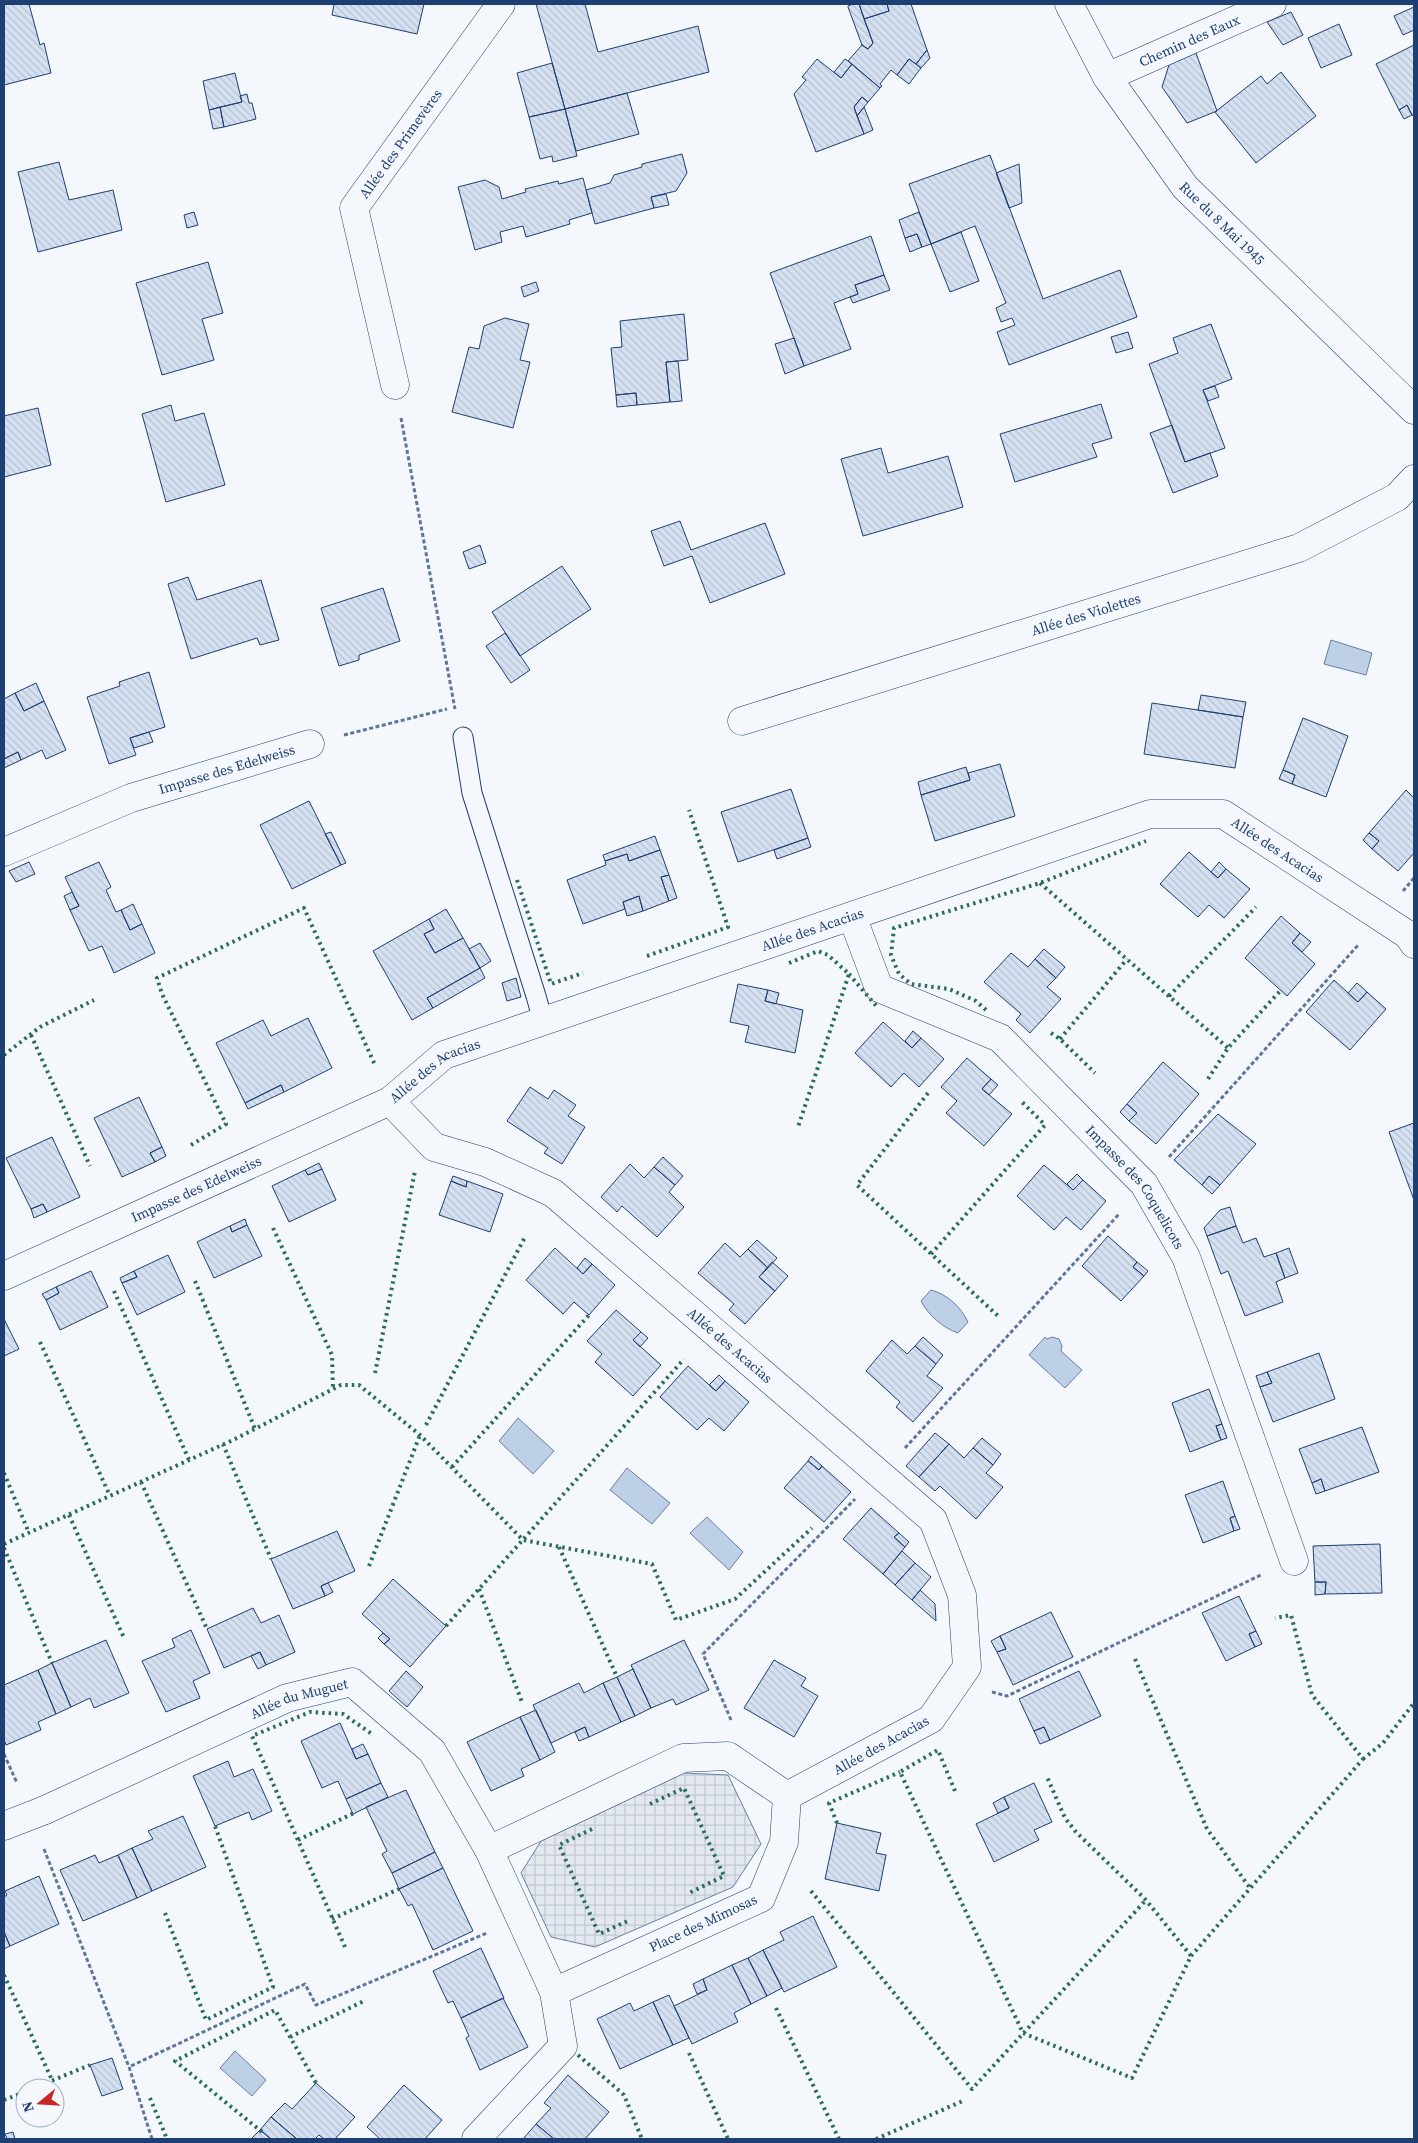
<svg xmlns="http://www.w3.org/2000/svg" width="1418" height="2143" font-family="'Source Serif 4',serif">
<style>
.plaza{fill:url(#plaza-grid);stroke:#687fa3}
.water{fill:#bed0e5;stroke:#687fa3}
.building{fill:url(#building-back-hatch);stroke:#1d3f73}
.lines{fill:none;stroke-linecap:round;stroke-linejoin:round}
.service-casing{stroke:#1d3f73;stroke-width:21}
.pedestrian-casing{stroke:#1d3f73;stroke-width:29}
.minor-casing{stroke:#1d3f73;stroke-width:29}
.secondary-casing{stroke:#1d3f73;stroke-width:29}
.path{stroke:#5e769c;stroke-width:3;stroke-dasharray:4 2.5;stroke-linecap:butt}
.service{stroke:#f4f7fb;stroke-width:19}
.pedestrian{stroke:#f4f7fb;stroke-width:28}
.minor{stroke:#f4f7fb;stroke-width:28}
.secondary{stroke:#f4f7fb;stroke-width:28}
.hedge{stroke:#2c6c60;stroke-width:4;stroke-dasharray:2.5 4;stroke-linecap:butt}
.labels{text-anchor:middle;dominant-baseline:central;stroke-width:4;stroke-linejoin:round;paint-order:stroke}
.street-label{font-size:14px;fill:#1d3f73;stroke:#f4f7fb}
</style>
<defs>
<pattern id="plaza-grid" width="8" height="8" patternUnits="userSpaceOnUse" patternTransform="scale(1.25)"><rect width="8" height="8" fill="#e3e8f0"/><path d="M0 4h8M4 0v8" fill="none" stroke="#c2c8d1"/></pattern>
<pattern id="building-back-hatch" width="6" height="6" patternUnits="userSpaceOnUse" patternTransform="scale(1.25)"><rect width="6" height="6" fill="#d5e0f0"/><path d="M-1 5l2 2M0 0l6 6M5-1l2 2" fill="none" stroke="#b6c1d1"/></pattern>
</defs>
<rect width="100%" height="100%" fill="#f4f7fb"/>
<path class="plaza" d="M684,1773L728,1775L761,1844L733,1887L595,1947L551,1937L521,1873L541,1841Z"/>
<path class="water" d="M1331,640L1372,653L1366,675L1324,664Z
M931,1290C947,1294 961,1307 968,1322L958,1333C943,1328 928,1315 921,1301Z
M1045,1337L1047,1339L1052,1337L1059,1339L1062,1346L1061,1351L1082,1370L1065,1388L1029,1355Z
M518,1418L554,1451L533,1474L499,1441Z
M627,1468L670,1503L652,1524L610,1490Z
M707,1517L743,1552L729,1570L690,1533Z
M235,2051L266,2080L252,2096L220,2068Z"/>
<path class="building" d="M4,4H29L40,45L44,43L51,73L4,85Z
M334,4H424L417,34L332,15Z
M536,4H585L598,52L698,26L709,72L565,109Z
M853,4H859L873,43L868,49L862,45L848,7V6Z
M859,4H887L889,11L864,19Z
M887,4H911L927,50L916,64L909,59L897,75L891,70L880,84L882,86L880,88L848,61L862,45L868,49L873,43L864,19L889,11Z
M1414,7V30L1403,35L1394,16Z
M1291,12L1303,35L1283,45L1267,22Z
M1339,24L1352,55L1321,68L1308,38Z
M1414,45V116L1412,115L1407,105L1399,110L1376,64Z
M927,50L930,58L921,68L916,64Z
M1196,53L1217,111L1187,123L1162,87L1169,65Z
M817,59L841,78L852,64L880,88L868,102L862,97L854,107L864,134L816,152L794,94L806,80L802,77Z
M845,59L852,64L841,78L834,72Z
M909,59L921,68L909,84L897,75Z
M552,63L565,109L529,117L517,73Z
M1281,72L1316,116L1256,163L1215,112L1261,76L1267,84Z
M235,73L242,102L209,110L203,81Z
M627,93L639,134L576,151L565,109Z
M247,94L249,103H252L256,119L224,127L220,107L242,102L240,96Z
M862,97L868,102L857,116L854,107Z
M1407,105L1412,115L1404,119L1399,110Z
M220,107L224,127L213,129L209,110Z
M864,107L873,130L864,134L857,116Z
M565,109L577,156L553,162L552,156L540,159L529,117Z
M682,154L687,173L676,191L651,197L654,208L595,224L586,190L610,183L614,175L642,167V164Z
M990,155L1043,299L1120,270L1137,317L1009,365L997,332L1015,325L1012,318L1001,322L996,308L1006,303L975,226L931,244L909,184Z
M59,162L69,200L113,190L122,230L38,252L18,172Z
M1019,164L1022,203L1009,208L996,173Z
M583,178L592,213L569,220L570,224L526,237L523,226L500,232L502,242L475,250L458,187L485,180L499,187L502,199L526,192L525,189L558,181L559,184Z
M666,194L669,205L654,208L651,197Z
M194,212L198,225L187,228L184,215Z
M919,212L931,244L922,247L917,234L905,238L899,220Z
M961,232L979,281L950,292L931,244Z
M917,234L922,247L910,252L905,238Z
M871,236L884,275L855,285L858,294L834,303L851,349L804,366L770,273Z
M208,262L223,313L202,319L214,360L162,375L136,283Z
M884,275L890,290L853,303L850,297L858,294L855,285Z
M536,282L539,291L524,297L521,287Z
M684,314L688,360L666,362L670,402L637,405L636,393L616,395L611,348L622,347L620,321Z
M505,318L529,324L520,360L530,362L513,428L452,412L469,347L479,349L484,326Z
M1211,324L1232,379L1203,390L1225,448L1185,462L1149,364L1178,353L1173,338Z
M1128,332L1133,348L1116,353L1111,337Z
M794,338L804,366L785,374L775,344Z
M678,361L682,401L670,402L666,362Z
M1215,386L1219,397L1208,401L1203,390Z
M636,393L637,405L617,407L616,395Z
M1101,404L1112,438L1092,444L1097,457L1015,482L1000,434Z
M171,405L175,421L204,413L225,485L166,502L142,414Z
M38,408L51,465L4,477V416Z
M1172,425L1185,462L1210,453L1218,476L1173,493L1150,433Z
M881,448L888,473L948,456L963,507L863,536L841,459Z
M680,521L691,550L765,523L785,574L710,603L692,556L664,566L651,531Z
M480,545L486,563L469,569L463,552Z
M562,566L591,609L520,656L492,612Z
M188,577L197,600L261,580L279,640L260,645L257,638L191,659L168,584Z
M383,588L400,641L359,655V660L339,666L321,608Z
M505,633L530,670L511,683L486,646Z
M149,672L165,727L130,738L136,755L109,764L87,697L120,686L119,682Z
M36,683L44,701L24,711L15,693Z
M15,693L24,711L44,701L66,750L46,759L42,750L21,760L18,752L4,759V699Z
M1201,695L1246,702L1243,717L1198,710Z
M1152,703L1243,717L1235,768L1144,754Z
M1303,718L1348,736L1326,797L1292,784L1295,775L1283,770Z
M149,732L153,742L134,748L130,738Z
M18,752L21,760L4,768V759Z
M1000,764L1015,816L935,841L921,795L970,780L968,773Z
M966,767L970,780L921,795L918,782Z
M1283,770L1295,775L1292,784L1279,779Z
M791,789L808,838L738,862L721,812Z
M1406,790L1414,798V853L1398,871L1372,849L1379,841L1369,833Z
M309,801L341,865L292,889L260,825Z
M331,832L346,863L341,865L325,834Z
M1369,833L1379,841L1372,849L1363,840Z
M655,836L660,850L629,861L627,854L605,861L603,855Z
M808,838L811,847L777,859L774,850Z
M660,850L669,875L661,877L669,901L643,911L639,896L623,902L625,909L583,924L567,880L606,865L605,861L627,854L629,861Z
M1189,852L1218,878L1226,869L1250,889L1224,918L1209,905L1198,917L1160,884Z
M29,862L35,874L16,882L9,871Z
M99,862L111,887L106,890L116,912L121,910L130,930L142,924L155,953L114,973L102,946L89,951L70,910L79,906L65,877Z
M1219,862L1226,869L1218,878L1211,872Z
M669,875L677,898L669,901L661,877Z
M72,892L79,906L70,910L64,896Z
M639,896L643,911L627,916L623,902Z
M133,904L142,924L130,930L121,910Z
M446,909L463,938L435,953L424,934L434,929L429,919Z
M1281,916L1300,933L1292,943L1315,964L1287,996L1245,958Z
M429,919L434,929L424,934L435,953L463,938L480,968L427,998L433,1008L412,1020L373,951Z
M1300,933L1311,942L1302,952L1292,943Z
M480,943L491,961L480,968L469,949Z
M1044,949L1065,967L1056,978L1035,959Z
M1011,953L1028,967L1035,959L1056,978L1047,987L1061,999L1030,1033L1016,1020L1021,1014L984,982Z
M480,968L485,978L433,1008L427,998Z
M516,978L521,997L507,1001L502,983Z
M1334,980L1358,1002L1367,992L1386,1009L1350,1050L1306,1012Z
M1357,983L1367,992L1358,1002L1348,993Z
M738,984L768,990L765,1001L803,1010L795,1053L745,1042L749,1026L730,1022Z
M768,990L779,993L776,1004L765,1001Z
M308,1018L332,1068L284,1092L281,1085L245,1103L216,1043L263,1020L271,1036Z
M883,1022L912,1048L921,1038L944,1059L919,1087L904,1073L891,1087L855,1053Z
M913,1031L921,1038L912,1048L905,1041Z
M967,1058L991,1079L982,1089L1012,1114L984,1146L946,1113L957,1101L941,1087Z
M1163,1062L1199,1094L1156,1144L1129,1121L1137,1113L1127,1104Z
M991,1079L998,1085L989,1095L982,1089Z
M281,1085L284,1092L248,1109L245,1103Z
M530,1087L548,1099L554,1090L576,1105L568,1116L585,1127L562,1164L544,1153L548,1148L507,1121Z
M139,1097L162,1147L150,1153L155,1162L122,1177L94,1118Z
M1127,1104L1137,1113L1129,1121L1120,1112Z
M1218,1114L1256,1144L1220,1185L1209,1176L1202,1185L1174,1160Z
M1414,1123V1200L1389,1132Z
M52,1137L80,1197L47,1212L43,1204L31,1209L6,1158Z
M162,1147L166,1156L155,1162L150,1153Z
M663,1157L683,1176L675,1185L654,1167Z
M319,1163L322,1169L308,1175L305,1170Z
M630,1164L644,1178L654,1167L675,1185L669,1192L684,1207L657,1237L622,1206L617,1212L601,1197Z
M1044,1165L1073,1190L1083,1180L1106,1201L1081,1230L1066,1217L1054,1230L1017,1196Z
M322,1169L336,1200L289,1222L272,1186L305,1170L308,1175Z
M1077,1174L1083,1180L1073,1190L1067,1184Z
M453,1176L467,1181L466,1187L451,1181Z
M1209,1176L1220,1185L1212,1194L1202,1185Z
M451,1181L466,1187L467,1181L503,1194L490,1232L439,1215Z
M43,1204L47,1212L34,1218L31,1209Z
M1230,1207L1236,1226L1207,1236L1204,1228L1220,1210Z
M245,1219L247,1225L232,1232L230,1226Z
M247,1225L262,1256L214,1278L197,1242L230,1226L232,1232Z
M1236,1226L1243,1243L1256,1238L1264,1257L1276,1253L1285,1278L1276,1282L1283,1302L1245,1316L1228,1271L1221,1274L1207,1236Z
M1108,1236L1137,1262L1133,1267L1144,1276L1121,1301L1082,1266Z
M757,1240L777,1258L768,1268L748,1249Z
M725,1243L740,1257L748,1249L768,1268L759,1277L775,1291L745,1324L729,1310L734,1304L698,1273Z
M555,1248L583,1274L592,1264L615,1285L589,1315L574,1302L563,1314L526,1280Z
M1289,1248L1298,1273L1285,1278L1276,1253Z
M168,1255L185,1292L137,1315L122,1283L137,1277L134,1271Z
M585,1258L592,1264L583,1274L577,1268Z
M772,1262L788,1276L775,1291L759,1277Z
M1137,1262L1148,1271L1144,1276L1133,1267Z
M91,1271L108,1307L60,1330L46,1300L59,1293L56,1287Z
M134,1271L137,1277L122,1283L120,1278Z
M56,1287L59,1293L46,1300L42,1294Z
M616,1310L641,1332L633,1340L661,1365L633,1396L595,1362L602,1354L587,1341Z
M4,1319L19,1349L4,1356Z
M641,1332L648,1338L640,1347L633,1340Z
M923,1337L943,1355L936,1364L915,1346Z
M892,1340L907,1354L915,1346L936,1364L927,1376L943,1388L913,1422L896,1407L900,1402L866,1371Z
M1319,1353L1335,1399L1273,1422L1260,1387L1272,1383L1267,1372Z
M688,1366L716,1391L725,1381L749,1402L724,1431L709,1418L697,1430L660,1397Z
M1267,1372L1272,1383L1260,1387L1256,1376Z
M719,1375L725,1381L716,1391L709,1385Z
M1209,1389L1222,1424L1216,1426L1221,1440L1190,1452L1172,1403Z
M1222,1424L1227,1438L1221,1440L1216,1426Z
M1362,1427L1379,1472L1325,1491L1321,1479L1312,1483L1299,1449Z
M935,1433L949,1444L919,1477L906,1466Z
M982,1438L1001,1454L993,1465L973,1448Z
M949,1444L964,1458L973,1448L993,1465L986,1473L1003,1487L976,1519L940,1486L935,1491L919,1477Z
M811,1456L822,1466L819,1470L808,1461Z
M808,1461L819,1470L822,1466L851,1492L824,1522L784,1488Z
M1321,1479L1325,1491L1316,1494L1312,1483Z
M1223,1481L1235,1516L1230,1518L1234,1531L1203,1543L1185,1495Z
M871,1508L899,1533L894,1537L905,1547L883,1574L843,1539Z
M1235,1516L1240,1529L1234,1531L1230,1518Z
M337,1531L355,1571L321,1586L325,1596L293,1609L271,1559Z
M899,1533L909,1542L905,1547L894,1537Z
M1380,1544L1382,1593L1325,1594L1326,1582H1315L1313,1546Z
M902,1551L915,1563L895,1585L883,1574Z
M915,1563L931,1577L912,1600L895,1585Z
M393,1579L446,1626L410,1667L384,1644L390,1639L362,1614Z
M1315,1582H1326L1325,1594L1315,1595Z
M328,1583L333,1592L325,1596L321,1586Z
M920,1590L935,1604L936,1621L912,1600Z
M1239,1596L1256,1631L1249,1634L1255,1647L1226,1661L1202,1613Z
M253,1608L261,1623L279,1615L295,1652L266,1665L260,1652L224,1668L207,1629Z
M1051,1612L1073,1657L1013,1685L997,1652L1006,1649L1000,1636Z
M191,1630L210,1673L193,1681L200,1698L166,1712L142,1661L175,1647L172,1639Z
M1256,1631L1262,1644L1255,1647L1249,1634Z
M383,1633L390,1639L384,1644L378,1638Z
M1000,1636L1006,1649L997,1652L991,1641Z
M106,1640L129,1693L94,1708L90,1698L71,1707L52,1663Z
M684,1640L709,1690L676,1705L673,1699L651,1708L631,1665Z
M260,1652L266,1665L258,1669L251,1656Z
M774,1660L806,1678L801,1686L818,1696L794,1737L744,1708Z
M52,1663L71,1707L56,1714L38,1670Z
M633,1669L651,1708L635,1716L617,1677Z
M38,1670L56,1714L38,1722L41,1730L6,1745L4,1739V1685Z
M406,1671L423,1687L407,1707L389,1691Z
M1079,1671L1101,1716L1050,1740L1044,1727L1034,1731L1019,1699Z
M617,1677L635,1716L621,1722L603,1683Z
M579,1683L584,1693L603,1683L621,1722L589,1737L585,1727L551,1743L533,1705Z
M536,1710L555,1752L540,1760L520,1717Z
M520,1717L540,1760L521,1769L524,1776L491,1791L467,1742Z
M340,1723L356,1759L368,1754L381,1783L346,1799L338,1781L322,1788L301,1741Z
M585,1727L589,1737L579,1741L575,1732Z
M1044,1727L1050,1740L1040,1744L1034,1731Z
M363,1744L368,1754L356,1759L352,1749Z
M228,1761L234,1777L253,1769L272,1811L252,1820L249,1812L215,1826L193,1776Z
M381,1783L388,1797L353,1814L346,1799Z
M1034,1783L1052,1822L1034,1830L1039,1840L994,1862L976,1824L1009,1808L1004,1797Z
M406,1790L435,1852L392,1873L382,1854L387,1851L366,1807Z
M1004,1797L1009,1808L998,1813L993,1803Z
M183,1816L206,1867L152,1891L132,1848L153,1839L148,1831Z
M837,1823L881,1833L876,1853L886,1855L879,1891L825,1879Z
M132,1848L152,1891L137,1898L118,1855Z
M435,1852L443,1868L399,1889L392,1873Z
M95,1855L99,1863L118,1855L137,1898L83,1921L60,1870Z
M443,1868L473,1931L433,1950L412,1904L408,1906L399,1889Z
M39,1876L59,1924L10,1946L4,1932V1897L7,1895L5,1891Z
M813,1916L837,1967L784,1992L763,1950L784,1940L780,1932Z
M4,1932L10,1946L4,1949Z
M481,1948L504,1998L461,2018L453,2001L448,2003L433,1971Z
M763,1950L782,1988L767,1996L748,1958Z
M748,1958L767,1996L751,2004L732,1965Z
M732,1965L751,2004L734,2013L738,2022L692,2044L674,2006L707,1990L703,1979Z
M703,1979L707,1990L697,1994L693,1984Z
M669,1995L689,2038L673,2045L653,2002Z
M503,1998L528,2047L480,2070L466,2038L469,2036L461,2018Z
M653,2002L673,2045L620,2069L597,2019L630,2003L634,2011Z
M112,2058L123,2089L102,2096L90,2065Z
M568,2075L609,2112L585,2139H554L536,2124L551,2108L544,2103Z
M316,2083L355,2117L335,2139H324L319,2135L315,2139H297L271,2117L285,2103L292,2109Z
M404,2085L442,2120L425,2139H380L367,2127Z
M271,2117L297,2139H271L260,2130Z
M536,2124L554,2139H523Z
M260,2130L264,2133L271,2139H251Z
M13,2132L15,2139H7L5,2134Z"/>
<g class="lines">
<defs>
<path id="service" d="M463,737L472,793L536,996L543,1021"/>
<path id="pedestrian" d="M4,1826L45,1810"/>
<g id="minor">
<path id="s1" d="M1107,77L1272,4"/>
<path id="s2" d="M395,385L354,208L501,4"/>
<path id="s3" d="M742,721L1299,548L1397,497L1414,479"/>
<path id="s4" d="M4,852L131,798L310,744"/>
<path id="s5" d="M852,916L879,988L1000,1038L1144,1184L1186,1257L1294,1561"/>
<path id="s6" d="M390,1101L434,1147L485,1162L553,1193L933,1520L962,1595L967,1667L931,1719L787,1796"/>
<path id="s7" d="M4,1276L390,1101L444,1055L1150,814H1223L1408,935L1414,944"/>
<path id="s8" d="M45,1810L287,1698L352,1682L432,1751L489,1850L554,1992L563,2046L476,2139"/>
<path d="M489,1850L683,1758L728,1756L787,1796L784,1842L761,1898L554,1992"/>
</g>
<g id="secondary">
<path id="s9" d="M1069,4L1107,77L1185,187L1414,410"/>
</g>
</defs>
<use href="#service" class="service-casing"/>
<use href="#pedestrian" class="pedestrian-casing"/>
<use href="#minor" class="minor-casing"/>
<use href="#secondary" class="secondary-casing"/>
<path class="path" d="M401,418L455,709
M344,735L447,709
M1403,891L1414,878
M1169,1157L1359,944
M905,1448L1120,1213
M992,1692L1007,1696L1261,1575
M731,1720L703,1654L855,1499
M4,1754L17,1783
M44,1849L129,2067
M152,2139L129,2067L305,1984L316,2005L487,1933"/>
<use href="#service" class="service"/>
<use href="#pedestrian" class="pedestrian"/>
<use href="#minor" class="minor"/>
<use href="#secondary" class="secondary"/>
<path class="hedge" d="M517,880L551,984L583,973
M1040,883L1228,1048
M647,956L728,927L689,810
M789,963L818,951L828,955L849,974L798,1127
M849,974L878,1008
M1169,996L1256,907
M986,1010L976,1001L949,989L911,984L899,974L891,955L894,928L1040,883L1146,841
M1051,1033L1060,1039L1095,1073
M31,1035L90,1166
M1060,1039L1127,959
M4,1055L40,1027L94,1000
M1208,1079L1228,1048L1281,990
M928,1093L857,1185L998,1316
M191,1145L226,1124L162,994L157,978L304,908L375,1065
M273,1228L332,1355L333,1389
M931,1254L1045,1125L1022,1102
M195,1281L255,1429
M114,1291L189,1460
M40,1342L110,1496
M375,1373L415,1171
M426,1425L525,1237
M223,1444L271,1559
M452,1467L589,1315
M4,1473L29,1533
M141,1482L207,1629
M69,1515L124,1638
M4,1544L233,1440L341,1385H359L420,1435L523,1540L652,1564L676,1620L735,1599L812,1528
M559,1547L617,1677
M4,1548L52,1663
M369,1566L420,1435
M479,1589L522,1702
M446,1626L684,1359
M1135,1659L1207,1829L1250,1888
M1363,1759L1383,1743L1414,1703
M955,1791L938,1750L900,1772L1023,2033L1132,2078L1191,1956L1146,1900L1076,1832L1065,1818L1047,1777
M650,1804L684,1788L724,1876L689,1893
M837,1823L829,1803L900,1772
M592,1829L559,1845L599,1934L630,1920
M298,1840L354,1813
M811,1891L972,2089L1146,1900
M165,1913L206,2020L273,1987L215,1826
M332,1919L399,1889
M345,1947L252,1736L310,1712L343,1714L372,1734
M1191,1956L1363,1759L1312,1695L1291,1615L1275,1618
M4,1975L52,2080
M776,2008L839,2139
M290,2037L364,2001
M689,2053L728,2139
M578,2055L624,2095L642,2139
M34,2088L90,2065
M150,2098L167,2139
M4,2100L25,2092
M262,2132L175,2061L275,2010L316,2083
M876,2139L965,2100"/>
</g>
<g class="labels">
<g class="street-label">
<text stroke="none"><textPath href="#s1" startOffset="90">Chemin des Eaux</textPath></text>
<text stroke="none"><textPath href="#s2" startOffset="261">Allée des Primevères</textPath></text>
<text stroke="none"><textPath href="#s9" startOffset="269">Rue du 8 Mai 1945</textPath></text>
<text stroke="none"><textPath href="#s3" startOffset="360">Allée des Violettes</textPath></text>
<text stroke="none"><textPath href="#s4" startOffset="238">Impasse des Edelweiss</textPath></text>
<text stroke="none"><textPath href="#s7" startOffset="1379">Allée des Acacias</textPath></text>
<text stroke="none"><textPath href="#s7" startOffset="884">Allée des Acacias</textPath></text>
<text stroke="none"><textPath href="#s7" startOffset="479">Allée des Acacias</textPath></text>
<text stroke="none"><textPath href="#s7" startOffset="211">Impasse des Edelweiss</textPath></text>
<text stroke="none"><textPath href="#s5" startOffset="410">Impasse des Coquelicots</textPath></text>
<text stroke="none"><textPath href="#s6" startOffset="425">Allée des Acacias</textPath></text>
<text stroke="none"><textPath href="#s8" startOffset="278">Allée du Muguet</textPath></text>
<text transform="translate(881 1745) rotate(-29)">Allée des Acacias</text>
<text transform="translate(703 1923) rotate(-25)">Place des Mimosas</text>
</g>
</g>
<rect width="1418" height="2143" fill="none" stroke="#1d3f73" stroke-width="10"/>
<g transform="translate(40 2103) rotate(252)"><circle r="24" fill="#f4f7fb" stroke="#9eadc5"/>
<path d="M0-4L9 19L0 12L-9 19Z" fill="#c62828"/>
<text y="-8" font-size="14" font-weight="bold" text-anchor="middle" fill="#1d3f73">N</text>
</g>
</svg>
